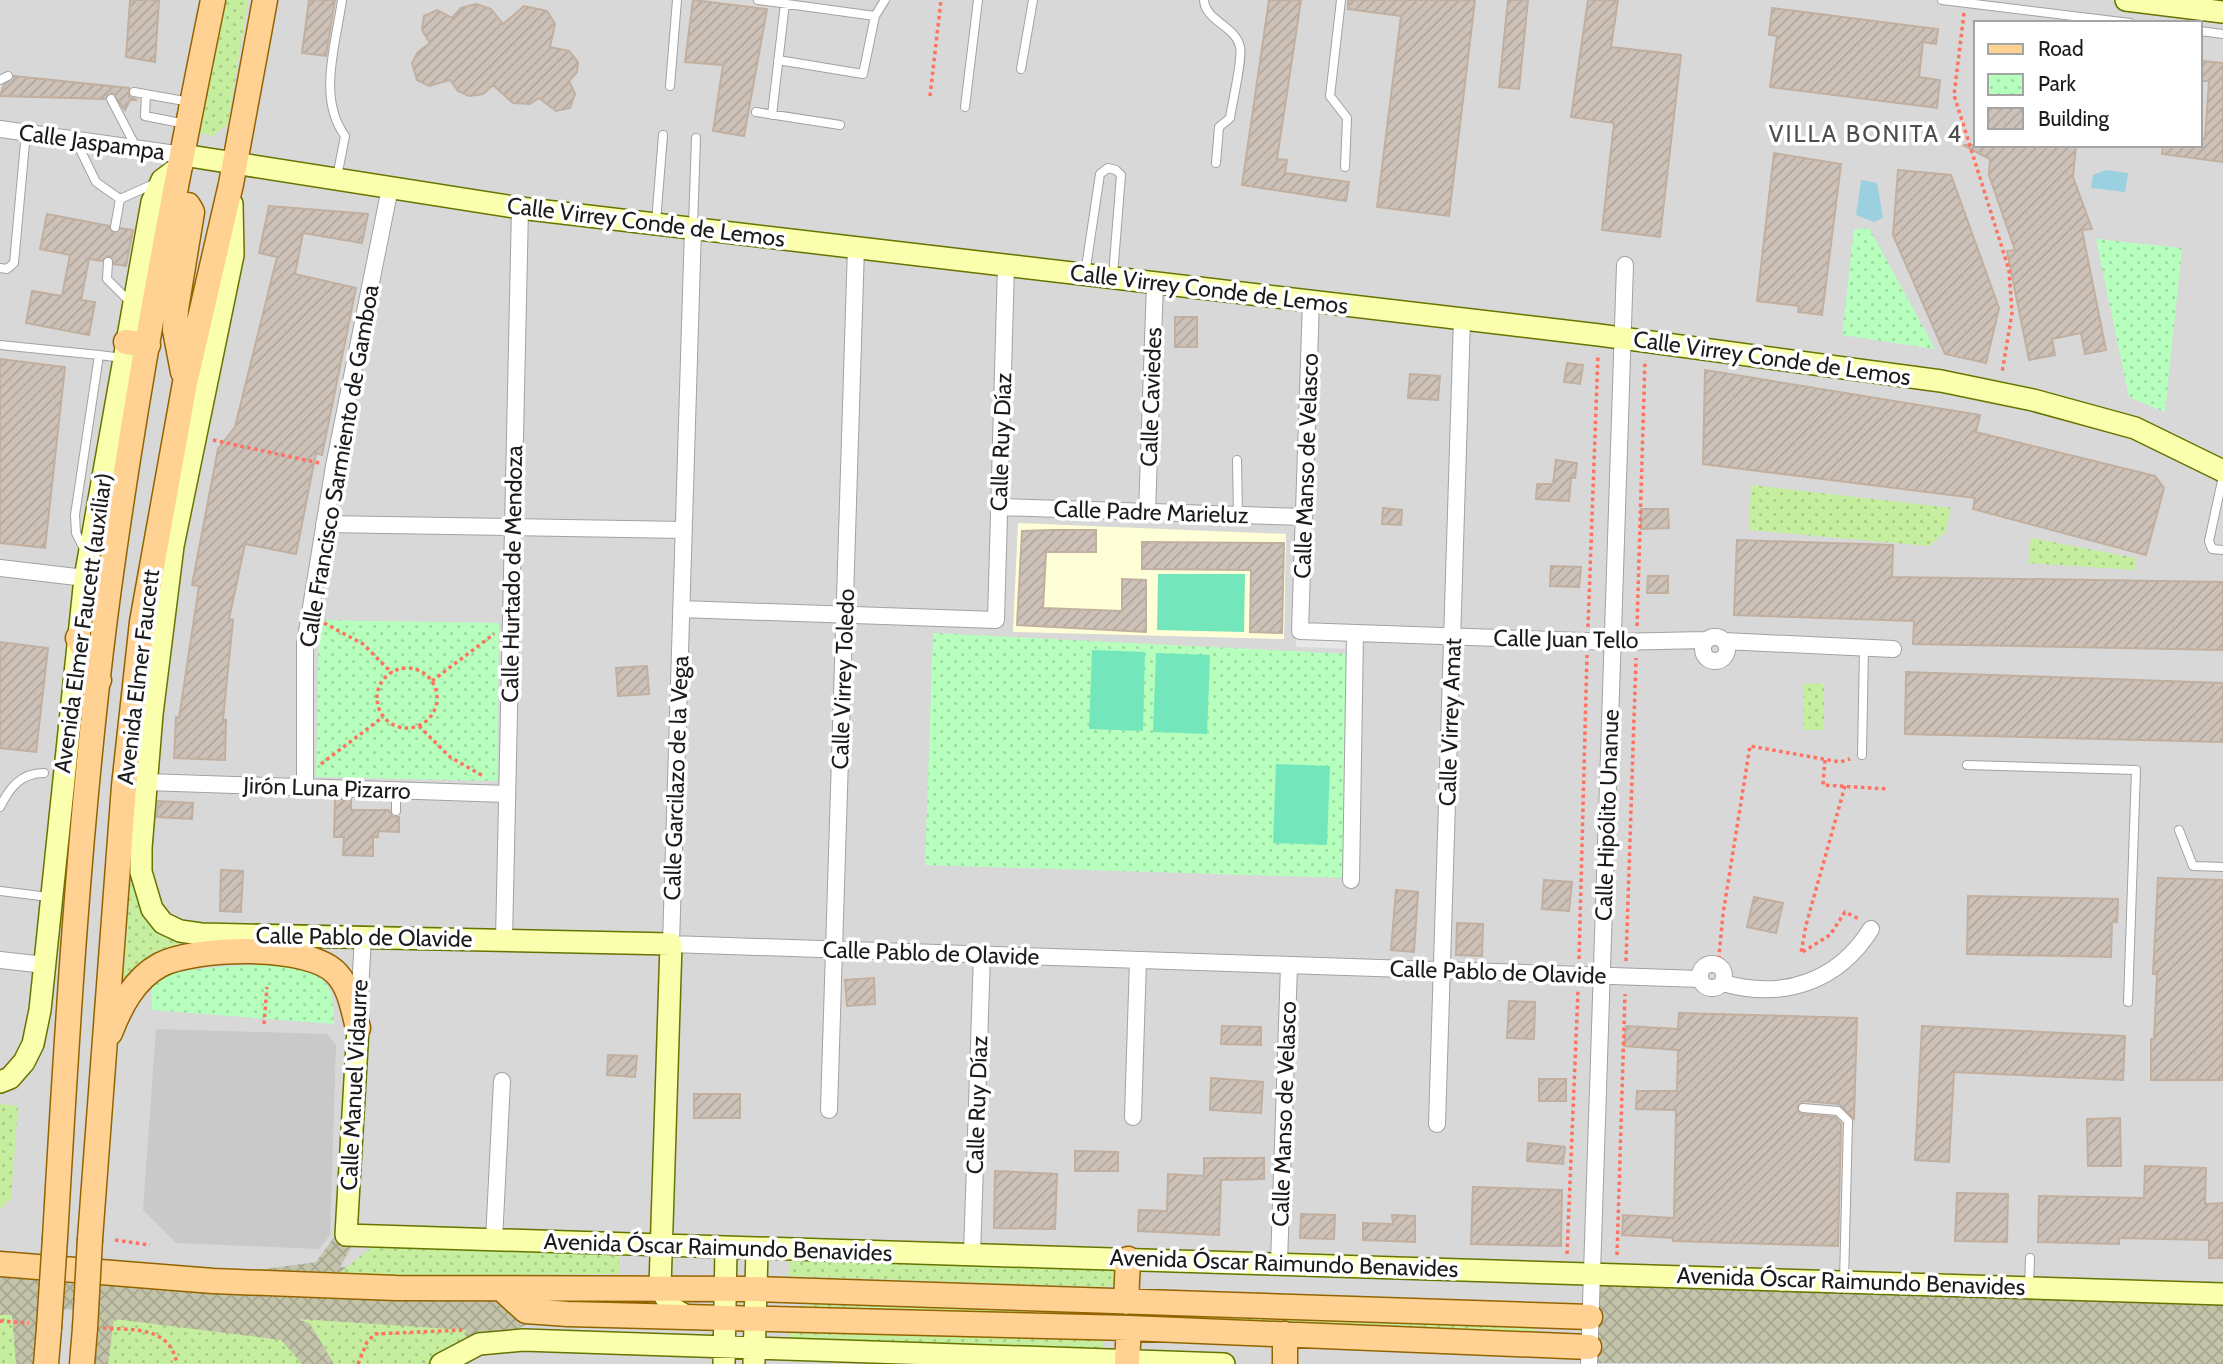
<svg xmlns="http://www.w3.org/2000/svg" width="2223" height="1364" font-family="Cabin,sans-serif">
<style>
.residential{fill:#d9d8d8;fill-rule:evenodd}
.education{fill:#feffd7}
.religious{fill:#c9c9c9}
.construction{fill:url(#construction-cross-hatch)}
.grass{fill:url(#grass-dots)}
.park{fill:url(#park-dots)}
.pitch{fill:#74e6bc}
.parking{fill:#e7e7e7}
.water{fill:#9bd0e1}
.building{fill:url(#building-hatch);stroke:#c1afa0;stroke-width:2}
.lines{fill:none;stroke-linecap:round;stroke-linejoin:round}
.lane-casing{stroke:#a2a2a2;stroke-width:10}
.street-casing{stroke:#a2a2a2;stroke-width:18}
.secondary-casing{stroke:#667400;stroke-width:24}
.primary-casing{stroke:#926400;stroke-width:27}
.path{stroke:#ff725f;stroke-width:3.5;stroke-dasharray:3.5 3.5;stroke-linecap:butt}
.lane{stroke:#fff;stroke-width:8}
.street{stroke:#fff;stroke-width:16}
.secondary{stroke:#f9ffac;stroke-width:21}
.primary{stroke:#ffd293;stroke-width:24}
.primary-bridge-casing{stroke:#926400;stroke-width:27;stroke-linecap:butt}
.primary-bridge{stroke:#ffd293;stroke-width:24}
.labels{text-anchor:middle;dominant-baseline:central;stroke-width:7;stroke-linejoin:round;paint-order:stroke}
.street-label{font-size:23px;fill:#1b1b1b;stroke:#fff}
.neighbourhood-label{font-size:24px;letter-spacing:2px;fill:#4e4e4e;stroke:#fff}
</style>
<defs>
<pattern id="construction-cross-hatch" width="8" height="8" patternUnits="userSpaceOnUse" patternTransform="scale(1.75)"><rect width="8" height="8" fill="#c3c3aa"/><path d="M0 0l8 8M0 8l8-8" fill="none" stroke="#a7a792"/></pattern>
<pattern id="grass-dots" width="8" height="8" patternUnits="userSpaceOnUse" patternTransform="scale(1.75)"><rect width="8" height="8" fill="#c5ee9f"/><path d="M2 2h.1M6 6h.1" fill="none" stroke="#a9cc88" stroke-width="1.8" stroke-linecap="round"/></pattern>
<pattern id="park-dots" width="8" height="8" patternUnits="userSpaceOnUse" patternTransform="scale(1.75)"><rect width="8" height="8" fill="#b6ffbd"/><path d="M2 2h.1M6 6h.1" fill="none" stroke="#9cdaa2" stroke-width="1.8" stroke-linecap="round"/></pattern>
<pattern id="building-hatch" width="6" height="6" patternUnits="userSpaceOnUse" patternTransform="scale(1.75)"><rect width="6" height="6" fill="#cec2b8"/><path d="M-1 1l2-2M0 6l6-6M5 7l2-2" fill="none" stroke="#b0a69e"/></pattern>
</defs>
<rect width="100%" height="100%" fill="#eee9df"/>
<path class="residential" d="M0,0H2223V1364H0ZM1976,23H2200V145H1976Z"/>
<path class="education" d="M1018,523L1286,534L1284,639L1013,632Z"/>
<path class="religious" d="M156,1029L327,1034L336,1045L330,1235L319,1249L176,1243L143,1210Z"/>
<path class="construction" d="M337,1233L356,1239L340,1267L515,1280L531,1323L497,1337L449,1364H87L91,1309L44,1310L43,1364H0V1274L221,1275L316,1262Z
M1592,1272L2223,1291V1364L1590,1363Z"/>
<path class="grass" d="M224,0H248L228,124L213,136L199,133Z
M1751,485L1951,508L1945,532L1929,546L1749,530Z
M2031,538L2136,558V570L2028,563Z
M1824,683V730H1803V684Z
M132,854L146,902L185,942L159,952L123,987Z
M0,1104L18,1106L11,1198L0,1209Z
M378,1242L619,1253V1274L307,1276L341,1272Z
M791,1256L1108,1264L1118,1273L1116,1285L1104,1287L788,1276Z
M870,1298L1534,1322L1535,1336L791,1307Z
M0,1315H12L16,1364H0Z
M114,1319L281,1340L302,1364H108Z
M299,1319L466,1330L465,1343L427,1364H334L310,1324Z
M787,1325L1099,1336L1106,1349L789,1338Z"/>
<path class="park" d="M1869,228L1935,349L1842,335L1854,230Z
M2096,239L2182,248L2165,412L2129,397Z
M319,620L499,623L497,781L316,777Z
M933,633L1349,654L1345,878L925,865Z
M290,964C329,979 333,982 334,1024L152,1010C152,1002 150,989 154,983C165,965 267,965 290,964Z"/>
<path class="pitch" d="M1158,574H1245L1244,632L1157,630Z
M1092,650L1145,652L1143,731L1089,729Z
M1156,653L1210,655L1207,734L1153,732Z
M1276,764L1330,766L1327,845L1273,843Z"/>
<path class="parking" d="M1296,636L1354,637V649L1296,647Z"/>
<path class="water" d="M2106,170L2128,173L2125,192L2091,188L2093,175Z
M1861,180L1877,183L1883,218L1874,222L1856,215Z"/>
<path class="building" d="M130,0H159L155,62L126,57Z
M309,0H335L326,56L302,53Z
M693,0L767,9L744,136L713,131L723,65L685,62Z
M1269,0H1301L1277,159L1287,160L1285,173L1349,182L1346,201L1242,185Z
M1348,0H1475L1449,216L1377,207L1401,16L1348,9Z
M1508,0H1528L1519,89L1499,87Z
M1588,0H1618L1611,47L1681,55L1660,237L1602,230L1614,123L1571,117Z
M476,4L491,9L503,24L524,6L547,11L555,24L550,47L569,51L578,62L577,72L569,81L575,94L570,108L556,111L539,98L530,104L513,103L493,85L483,94L469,96L458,91L450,80L429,86L417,80L412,63L418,52L430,43L422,30L424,16L437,10L452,18L461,8Z
M1772,8L1938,29L1936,44L1923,42L1919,77L1940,80L1937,108L1770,87L1777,36L1769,35Z
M2202,61L2223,63V162L2162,154L2163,145H2200V138L2205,139L2209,81H2201Z
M14,76L129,88V97L137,100H130L125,110L112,93L105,99L0,96L4,85Z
M1963,145H2076L2073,177L2092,229L2082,230L2106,350L2085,354L2081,333L2052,339L2055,355L2029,360L2007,251L2015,250L1989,175L1990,159Z
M1774,153L1841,164L1822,315L1798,312L1799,306L1757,301Z
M1898,170L1951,175L1999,308L1986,363L1945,354L1893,235Z
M269,206L368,214L362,243L303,233L295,274L356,288L322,455L316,453L296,554L245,544L229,619L233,620L223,719L226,720L225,760L174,758L176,717L179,718L199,586L192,585L218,449L235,427L277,257L259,253Z
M47,214L109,226L113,233L121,228L133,230L126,266L114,264L109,256L102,261L89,259L81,300L95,302L89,335L26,323L32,291L62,296L70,255L40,249Z
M1175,317H1197V347H1175Z
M0,359L65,367L45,548L0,543Z
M1567,363L1583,365L1580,384L1564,382Z
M1705,370L1980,415L1976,432L2155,476L2164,488L2146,555L1973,509L1975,498L1703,464Z
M1410,374L1440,376L1438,400L1408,398Z
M1556,460L1577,463L1575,478H1571L1569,501L1536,499L1537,484H1553Z
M1383,508L1402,510L1401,525L1382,524Z
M1641,509H1668L1669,528L1641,529Z
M1051,530H1096V552H1046L1043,608L1122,611V579L1146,580V632L1017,625L1022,531Z
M1737,540L1893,545L1892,577L2223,582V650L1913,644L1914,621L1734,615Z
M1142,542L1284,543L1282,633L1250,632L1251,570L1142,569Z
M1551,566L1581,567L1579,587L1550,586Z
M1648,576H1668V593H1647Z
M0,642L48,648L36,752L0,748Z
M647,666L649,694L618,696L616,668Z
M1906,672L2223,683V742L1905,734Z
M335,799H351V810H389L392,816L399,817V832L378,831V837H373V856L343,855L344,837H334Z
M158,801L193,803L192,819L157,817Z
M221,870L243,871L241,912L220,911Z
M2158,878L2223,880V1080H2151V1039H2154L2157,974H2153Z
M1544,880L1572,882L1569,911L1542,909Z
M1396,890L1418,892L1414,952L1391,950Z
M1968,896L2118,899L2117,922H2112L2111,957L1967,954Z
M1754,897L1783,903L1776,933L1747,927Z
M1457,923L1483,924L1482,956L1456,955Z
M874,978L875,1004L847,1006L845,980Z
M1509,1001L1535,1002L1534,1039L1507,1038Z
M1679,1013L1857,1018L1854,1119L1839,1104L1803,1101L1797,1107L1800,1114L1835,1117L1841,1124L1838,1246L1673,1241V1238L1622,1235L1623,1215L1674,1218L1676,1110L1636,1109L1637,1091H1677L1678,1050L1624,1046L1626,1026L1678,1029Z
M1222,1026L1261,1027V1045L1221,1044Z
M1922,1026L2125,1036L2123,1080L1954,1072L1949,1162L1915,1160Z
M608,1055L637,1056L635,1077L607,1075Z
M1211,1078L1263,1082L1261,1113L1210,1110Z
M1539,1079H1566V1101H1539Z
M694,1094H740V1118H694Z
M2120,1118L2121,1166H2088L2087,1119Z
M1528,1143L1565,1147L1563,1164L1527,1161Z
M1075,1151L1118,1152V1171H1075Z
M1204,1158H1264V1179L1221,1180L1219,1235L1138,1231L1139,1210L1167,1211L1168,1174L1204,1176Z
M2145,1166L2206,1168L2205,1204L2223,1203V1258H2209V1240L2119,1238V1244L2038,1242L2039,1196L2144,1198Z
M995,1171L1057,1174L1055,1229L994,1228Z
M1473,1187L1562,1190L1561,1246L1471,1244Z
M1957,1193L2008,1194L2007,1242L1955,1241Z
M1301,1214L1335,1215L1334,1239L1300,1238Z
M1392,1215L1415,1216V1242L1363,1240V1223L1393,1224Z"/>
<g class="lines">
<defs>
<path id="lane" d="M758,0L875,16
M1204,0C1205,21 1236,26 1240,47C1243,59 1232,103 1230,118L1219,127L1216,163
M1341,0L1330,96L1347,118L1345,167
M1942,0L2130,23
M2200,31L2223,34
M778,60L863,74L875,16L885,0
M1021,69L1033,0
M0,80L8,76
M670,86L677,0
M134,92L190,102
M146,94L145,116L186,124
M111,99L136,147
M965,107L978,0
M756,112L840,125
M772,115L785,3
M75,139L96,182L120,199
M337,177L345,136C317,98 336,44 342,0
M656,222L663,135
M693,226L696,138
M115,227L120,199L156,183
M108,262L107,279L132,304
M0,268L7,269L14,263L26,132
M1085,274L1100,174L1108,168L1116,170L1121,175L1113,275
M0,345L99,355
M1237,460L1238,515
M2223,476L2209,541L2212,549L2223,550
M85,551L76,533L75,515L99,355L123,358
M1862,755L1864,648
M1967,765L2136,770L2128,1002
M0,807C10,787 21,773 44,773
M396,811V790
M2179,830L2193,866L2223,867
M0,891L49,897
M1803,1108L1838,1111L1848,1121L1844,1281
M2029,1286L2030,1258"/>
<path id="street" d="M0,129L183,155
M693,228L671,944L1700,979
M1311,301L1300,631L1612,642L1706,640
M999,507L1304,517
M1147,512L1155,283
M324,524L684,530
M0,568L85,578
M681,609L996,620L1006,265
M1703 649a12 12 0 1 1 24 0a12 12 0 1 1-24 0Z
M1724,641L1893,649
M146,782L507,794
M305,787V644L334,466L390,188
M1351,880L1355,633
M504,940L520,208
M0,960L45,965
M1700 976a12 12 0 1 1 24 0a12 12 0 1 1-24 0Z
M1723,983C1783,1000 1838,982 1871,929
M359,1010L363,936
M829,1110L856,247
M1133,1117L1138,960
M1437,1124L1462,319
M494,1240L502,1081
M972,1254L982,955
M1279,1263L1289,965
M1589,1364L1625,265"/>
<path id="secondary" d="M2126,0L2223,12
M183,155L520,208L1599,335L1941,381L2033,400L2135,428L2223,471
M232,204L233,255L173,546L152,714L141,848V872L152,909L163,923L180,931L201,934L671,944L660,1287L671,1307L686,1316
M358,1028L346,1235L2223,1294
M0,1082L10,1078L24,1062L33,1044L40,1010L85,578L152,202L162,180L182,165
M754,1362L757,1249
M441,1364L479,1344L523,1340L1224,1364
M724,1364L726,1248"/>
<path id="primary" d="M174,206L188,205L192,212L176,309L175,330L183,372
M126,342L148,345
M78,638L99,680
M110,1033C120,1007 134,979 160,965C195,947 309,943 337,974C350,988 353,1009 358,1028
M55,1238C67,1031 79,824 105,618C132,411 171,205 213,0
M90,1239L124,786L142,622L185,383L231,184L265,0
M0,1264L213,1281L396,1288L756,1289L1590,1317
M503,1290L526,1311L568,1314L1129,1328L1589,1347
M1126,1302L1128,1259
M1127,1361L1129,1328
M46,1364L49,1328
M82,1364L85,1328
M1285,1364V1334"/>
</defs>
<use href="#lane" class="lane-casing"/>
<use href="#street" class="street-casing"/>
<use href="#secondary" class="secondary-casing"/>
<use href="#primary" class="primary-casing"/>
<path class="path" d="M1964,13L1954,95L2009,270L2012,313L2002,373
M930,96L941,0
M213,440L319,463
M324,623L363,644L392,673
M1637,626L1645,360
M1588,627L1598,354
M377 698a30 30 0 1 1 60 0a30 30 0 1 1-60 0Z
M432,681L494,634
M419,726L450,757L483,776
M1825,760L1823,785L1888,789
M321,764L383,717
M1845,786L1806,925L1801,953L1830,935L1845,912L1859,919
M1579,959L1587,655
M1626,961L1636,658
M1718,966L1723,914L1750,746L1840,762L1850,759
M264,1024L267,987
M115,1240L150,1245
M1567,1254L1578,991
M1617,1255L1625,994
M0,1321L29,1323
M103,1328C134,1330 170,1326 177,1364
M358,1364L367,1342L375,1334L463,1330"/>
<use href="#lane" class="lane"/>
<use href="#street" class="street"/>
<use href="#secondary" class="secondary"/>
<use href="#primary" class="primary"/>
<defs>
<path id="primary-bridge" d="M49,1328L55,1238
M85,1328L90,1239"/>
</defs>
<use href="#primary-bridge" class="primary-bridge-casing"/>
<use href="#primary-bridge" class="primary-bridge"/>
</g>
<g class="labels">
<g class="street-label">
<text transform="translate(92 142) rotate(8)">Calle Jaspampa</text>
<text transform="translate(646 222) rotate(7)">Calle Virrey Conde de Lemos</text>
<text transform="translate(1209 289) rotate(7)">Calle Virrey Conde de Lemos</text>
<text transform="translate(1772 358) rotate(8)">Calle Virrey Conde de Lemos</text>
<text transform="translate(1151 397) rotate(-88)">Calle Caviedes</text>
<text transform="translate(1001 442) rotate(-88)">Calle Ruy Díaz</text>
<text transform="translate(339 466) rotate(-80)">Calle Francisco Sarmiento de Gamboa</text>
<text transform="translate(1306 466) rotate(-88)">Calle Manso de Velasco</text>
<text transform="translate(1151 512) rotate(2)">Calle Padre Marieluz</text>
<text transform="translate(512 574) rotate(-89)">Calle Hurtado de Mendoza</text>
<text transform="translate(83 623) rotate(-82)">Avenida Elmer Faucett (auxiliar)</text>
<text transform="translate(1566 639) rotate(1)">Calle Juan Tello</text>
<text transform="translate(138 677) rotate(-83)">Avenida Elmer Faucett</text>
<text transform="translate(843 679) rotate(-88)">Calle Virrey Toledo</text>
<text transform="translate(1450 722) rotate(-88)">Calle Virrey Amat</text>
<text transform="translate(676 778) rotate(-88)">Calle Garcilazo de la Vega</text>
<text transform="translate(327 788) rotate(2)">Jirón Luna Pizarro</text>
<text transform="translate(1607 815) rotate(-88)">Calle Hipólito Unanue</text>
<text transform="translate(364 937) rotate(1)">Calle Pablo de Olavide</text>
<text transform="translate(931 953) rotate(2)">Calle Pablo de Olavide</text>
<text transform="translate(1498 972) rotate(2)">Calle Pablo de Olavide</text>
<text transform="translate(354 1085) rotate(-87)">Calle Manuel Vidaurre</text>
<text transform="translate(977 1105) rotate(-88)">Calle Ruy Díaz</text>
<text transform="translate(1284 1114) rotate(-88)">Calle Manso de Velasco</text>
<text transform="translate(718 1247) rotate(2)">Avenida Óscar Raimundo Benavides</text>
<text transform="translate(1284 1263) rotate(2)">Avenida Óscar Raimundo Benavides</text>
<text transform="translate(1851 1281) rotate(2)">Avenida Óscar Raimundo Benavides</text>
</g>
<g class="neighbourhood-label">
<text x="1866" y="133">VILLA BONITA 4</text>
</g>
</g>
<rect x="1974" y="21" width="228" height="126" fill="#ffffff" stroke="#a4a4a4" stroke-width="2"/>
<rect x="1988" y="44" width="35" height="10" fill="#ffd293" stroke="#a4a4a4" stroke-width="2"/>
<text x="2038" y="56" font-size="21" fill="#1b1b1b">Road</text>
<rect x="1988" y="74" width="35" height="21" fill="url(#park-dots)" stroke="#a4a4a4" stroke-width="2"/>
<text x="2038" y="91" font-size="21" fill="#1b1b1b">Park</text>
<rect x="1988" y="108" width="35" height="21" fill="url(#building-hatch)" stroke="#a4a4a4" stroke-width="2"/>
<text x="2038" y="126" font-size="21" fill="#1b1b1b">Building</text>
</svg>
